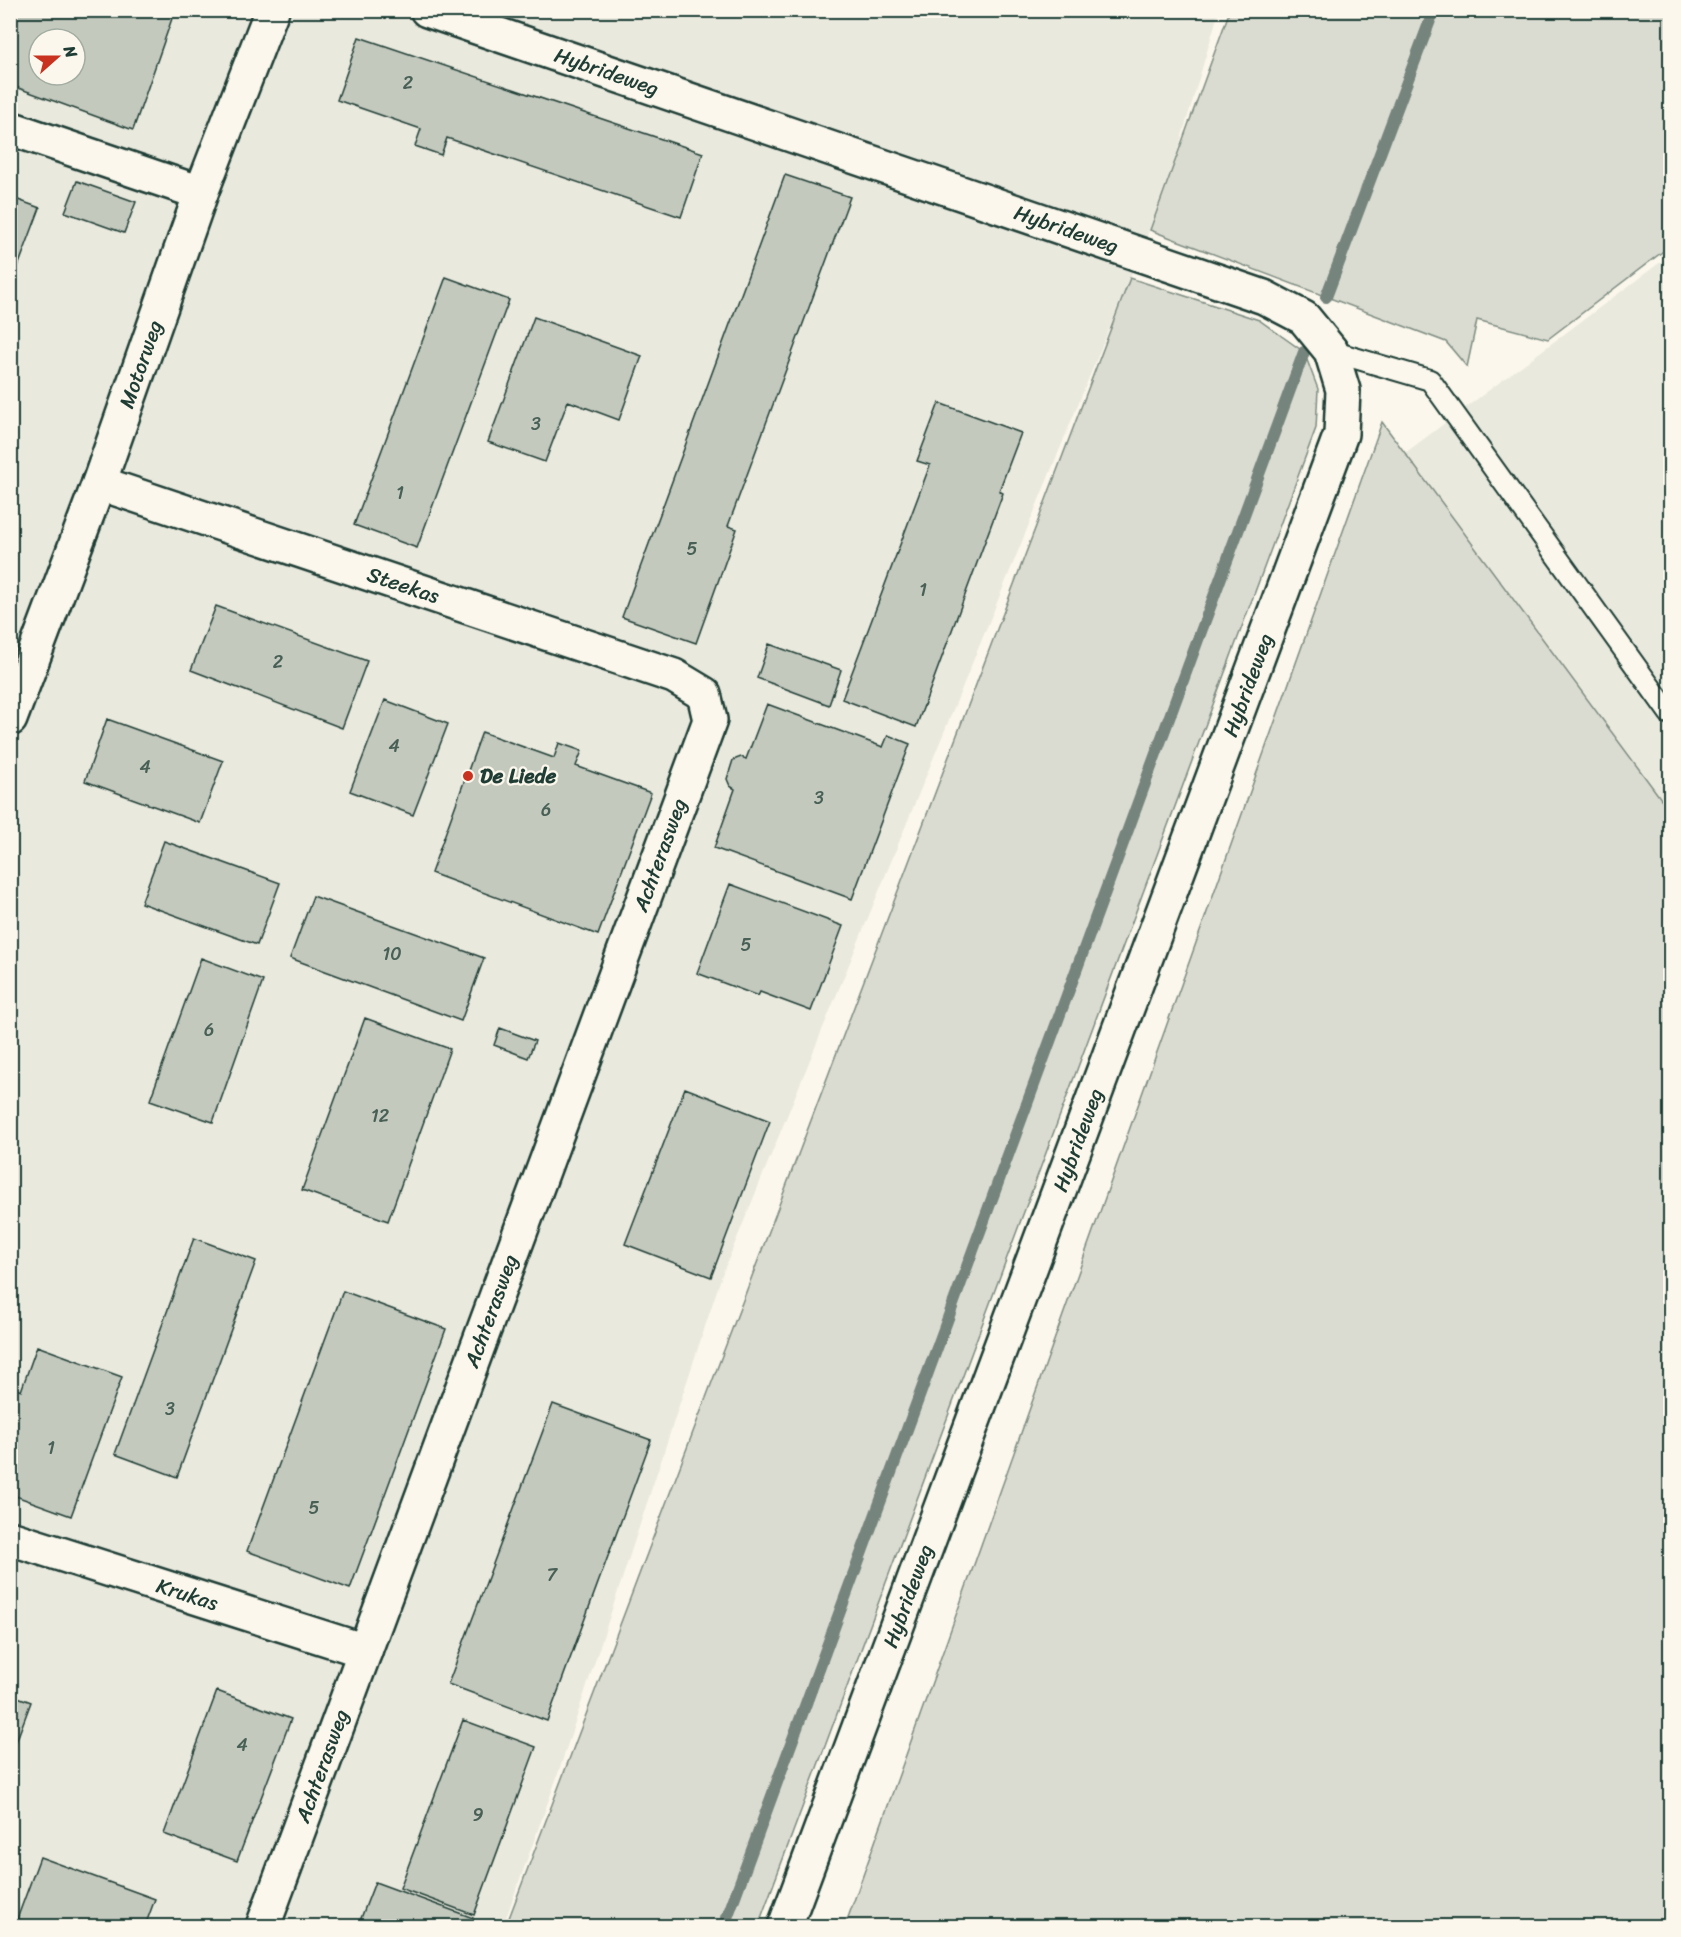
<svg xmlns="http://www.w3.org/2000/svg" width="1681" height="1937" font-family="Sriracha,sans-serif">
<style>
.built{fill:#eae9de;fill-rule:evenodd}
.green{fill:#dbdcd1;stroke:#7d8c82;stroke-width:1.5}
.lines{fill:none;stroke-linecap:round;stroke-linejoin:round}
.stream{stroke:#74847b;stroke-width:12}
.building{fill:#c4c9be;stroke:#1f3d34;stroke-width:1.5;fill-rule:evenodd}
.lane-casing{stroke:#1f3d34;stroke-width:24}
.street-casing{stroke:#1f3d34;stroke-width:38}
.lane{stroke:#fbf7ec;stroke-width:20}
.street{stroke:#fbf7ec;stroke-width:33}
.poi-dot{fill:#c8321e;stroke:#fbf7ec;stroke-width:2}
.labels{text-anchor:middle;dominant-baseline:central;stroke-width:4.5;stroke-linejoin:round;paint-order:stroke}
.number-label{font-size:18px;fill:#486056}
.street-label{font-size:21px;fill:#1f3d34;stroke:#fbf7ec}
.poi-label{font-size:21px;font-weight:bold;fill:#1f3d34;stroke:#fbf7ec;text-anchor:start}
</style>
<rect width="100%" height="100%" fill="#fbf7ec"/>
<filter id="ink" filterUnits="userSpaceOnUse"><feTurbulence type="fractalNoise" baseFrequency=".0167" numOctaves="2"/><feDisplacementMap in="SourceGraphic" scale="12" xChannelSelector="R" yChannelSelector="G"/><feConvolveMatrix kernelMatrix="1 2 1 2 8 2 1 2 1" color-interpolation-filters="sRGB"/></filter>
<g filter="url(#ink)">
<path class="built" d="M330,10L370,24L333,11H1219L1167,187L722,1275L556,1780L503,1926H11V11ZM39,39H75V75H39Z
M1670,255V811L1405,453Z"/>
<path class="green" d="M1230,10L1670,11V246L1548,339L1477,320L1467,367L1446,342L1150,230Z
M1130,278L1259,320L1304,352L1318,389L1316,428L758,1926H506Z
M1382,422L1670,811V1926H845Z"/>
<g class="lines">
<path class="stream" d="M1326,297L1434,10
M724,1926L1304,352"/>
</g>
<path class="building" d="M10,10H175L133,130L10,85ZM39,39H75V75H39Z
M359,37L703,153L681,217L447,138L441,155L415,146L421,129L337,100Z
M785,175L850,197L728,526L737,529L696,643L622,617Z
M77,181L136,202L124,233L65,212Z
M10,197L40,208L10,288Z
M446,277L509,300L417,548L354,525Z
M534,317L642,356L619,420L568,401L545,462L488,442Z
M939,403L1021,433L999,491L1003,493L916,727L842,699L930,465L917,461Z
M216,606L367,661L342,728L191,670Z
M769,644L841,670L829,705L757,678Z
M385,700L448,724L413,815L350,791Z
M767,704L883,747L888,735L910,744L852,899L714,848L735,789L730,786L727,779L733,760L741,757L746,759Z
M107,719L223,761L200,823L85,781Z
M482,732L554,758L559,743L582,751L576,766L651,793L598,935L431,873Z
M164,841L280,883L257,945L141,903Z
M730,884L843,926L811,1011L760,992L758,996L697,973Z
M313,896L484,958L461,1021L290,958Z
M201,958L263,981L213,1122L150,1100Z
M365,1018L450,1049L388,1221L302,1190Z
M500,1028L535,1041L528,1058L494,1045Z
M685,1088L770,1121L711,1277L625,1244Z
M194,1238L256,1261L177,1477L115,1454Z
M343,1291L446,1329L350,1589L247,1551Z
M37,1346L122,1377L71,1516L10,1494V1390L15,1388L21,1391Z
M553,1404L651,1440L547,1721L448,1684Z
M217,1691L291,1719L237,1861L164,1834Z
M10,1694L31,1702L10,1758Z
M463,1720L536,1747L474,1915L400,1888Z
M40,1857L155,1899L145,1926H38L17,1919Z
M375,1882L473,1918L470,1926H358Z"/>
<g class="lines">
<defs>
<path id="lane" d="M1331,351L1430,380L1670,714"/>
<g id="street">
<path id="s1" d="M427,10L1264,297L1304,318L1331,351L1343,390L1341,434L785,1926"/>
<path d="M10,128L201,193"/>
<path id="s2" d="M99,483L674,676L704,694L710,720L263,1926"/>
<path id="s3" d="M10,719L99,483L201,193L272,10"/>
<path id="s4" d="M10,1538L365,1651"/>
</g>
</defs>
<use href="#lane" class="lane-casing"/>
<use href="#street" class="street-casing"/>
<use href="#lane" class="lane"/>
<use href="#street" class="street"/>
</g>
</g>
<circle class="poi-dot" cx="468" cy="776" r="6"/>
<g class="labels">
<g class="number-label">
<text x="408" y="83">2</text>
<text x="536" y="424">3</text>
<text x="400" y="493">1</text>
<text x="692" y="549">5</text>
<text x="923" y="590">1</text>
<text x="278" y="662">2</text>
<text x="394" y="746">4</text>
<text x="145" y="767">4</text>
<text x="819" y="798">3</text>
<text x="546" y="810">6</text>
<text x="746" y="945">5</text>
<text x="392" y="954">10</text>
<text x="209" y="1030">6</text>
<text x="380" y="1116">12</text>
<text x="170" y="1409">3</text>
<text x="51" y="1448">1</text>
<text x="314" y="1508">5</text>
<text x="552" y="1575">7</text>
<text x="242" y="1745">4</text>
<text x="478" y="1815">9</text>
</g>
<g class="street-label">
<text stroke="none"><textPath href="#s1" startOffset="190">Hybrideweg</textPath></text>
<text stroke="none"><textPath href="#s1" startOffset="676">Hybrideweg</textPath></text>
<text stroke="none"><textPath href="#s3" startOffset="378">Motorweg</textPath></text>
<text stroke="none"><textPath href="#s2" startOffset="321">Steekas</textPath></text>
<text transform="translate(1248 685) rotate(-70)">Hybrideweg</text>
<text transform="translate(660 855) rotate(-70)">Achterasweg</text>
<text transform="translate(1078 1140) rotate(-70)">Hybrideweg</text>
<text transform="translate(491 1311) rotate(-70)">Achterasweg</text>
<text stroke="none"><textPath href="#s4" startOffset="186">Krukas</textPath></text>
<text transform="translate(908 1596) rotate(-70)">Hybrideweg</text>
<text transform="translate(322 1766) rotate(-70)">Achterasweg</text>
</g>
<g class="poi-label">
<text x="480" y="776">De Liede</text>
</g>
</g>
<rect width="1681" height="1937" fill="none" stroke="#fbf7ec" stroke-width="36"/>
<rect x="18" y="18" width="1645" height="1901" fill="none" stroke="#1f3d34" stroke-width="2" filter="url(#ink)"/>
<g transform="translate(57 57) rotate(69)"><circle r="28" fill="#fbf7ec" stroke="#a3ada2" stroke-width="1.5"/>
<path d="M0-4.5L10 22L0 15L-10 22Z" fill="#c8321e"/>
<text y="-9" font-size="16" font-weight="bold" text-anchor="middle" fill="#1f3d34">N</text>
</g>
</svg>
